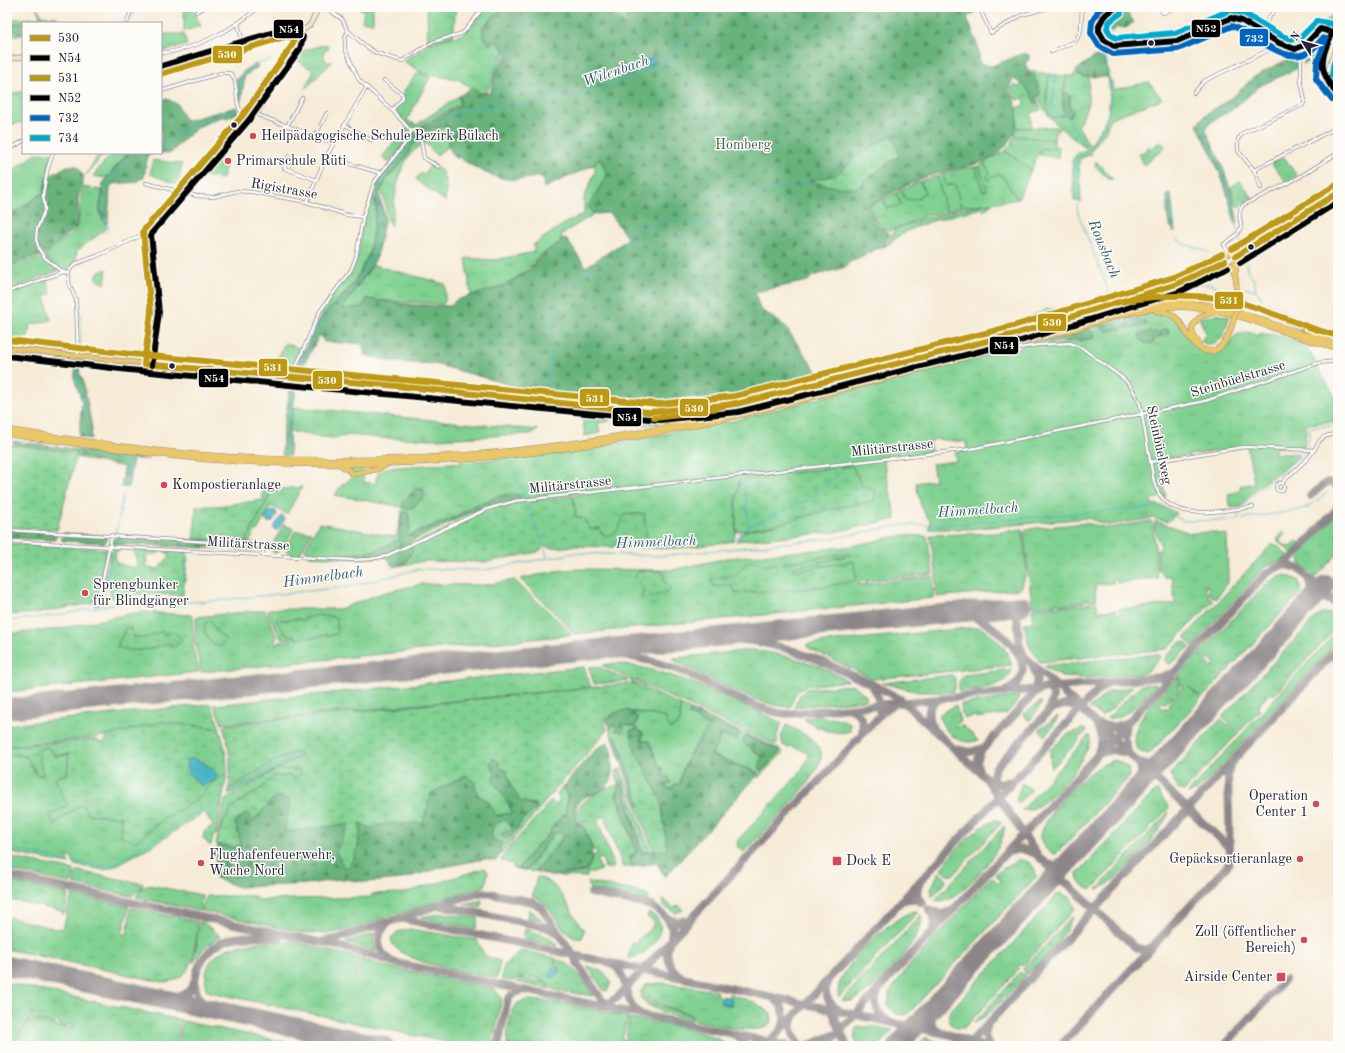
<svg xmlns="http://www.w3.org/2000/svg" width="1345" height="1053" font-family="'Old Standard TT',serif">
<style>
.grass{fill:url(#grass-tufts);stroke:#517a66;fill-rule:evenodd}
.forest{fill:url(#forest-firs);stroke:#456a5b}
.wetland{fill:url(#wetland-marsh);stroke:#517a66}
.park{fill:url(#park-dots);stroke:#517a66}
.garden{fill:#80d191;stroke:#517a66}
.water{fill:#46b4c2;stroke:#346b7e}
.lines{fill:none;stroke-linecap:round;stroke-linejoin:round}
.stream{stroke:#46b4c2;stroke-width:1}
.taxiway{stroke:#8c8689;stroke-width:8}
.runway{stroke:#8c8689;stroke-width:20}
.street-casing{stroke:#8c8689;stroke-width:4}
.secondary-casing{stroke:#8c8689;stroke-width:5.5}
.primary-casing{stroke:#8c8689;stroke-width:6}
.highway-casing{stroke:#8c8689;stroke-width:6}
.street{stroke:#fff;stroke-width:2.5}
.secondary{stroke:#f7e9c3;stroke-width:4}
.primary{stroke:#eac769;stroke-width:4.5}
.highway{stroke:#eac769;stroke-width:5}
.highway-bridge-casing{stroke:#8c8689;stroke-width:6;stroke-linecap:butt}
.highway-bridge{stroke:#eac769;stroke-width:5}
.bus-1-casing{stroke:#fdfcf7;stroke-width:9}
.bus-2-casing{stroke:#fdfcf7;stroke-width:9}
.bus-3-casing{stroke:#fdfcf7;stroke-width:9}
.bus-4-casing{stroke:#fdfcf7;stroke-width:9}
.bus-5-casing{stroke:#fdfcf7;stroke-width:9}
.bus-6-casing{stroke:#fdfcf7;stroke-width:9}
.bus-1{stroke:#bd9912;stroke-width:6}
.bus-2{stroke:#000;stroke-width:6}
.bus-3{stroke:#bd9912;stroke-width:6}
.bus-4{stroke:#000;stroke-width:6}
.bus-5{stroke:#0065bd;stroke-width:6}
.bus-6{stroke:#00a9ce;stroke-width:6}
.bus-dot{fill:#22223b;stroke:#fdfcf7;stroke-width:1.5}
.poi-dot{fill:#d1495b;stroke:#fdfcf7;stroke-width:1.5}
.labels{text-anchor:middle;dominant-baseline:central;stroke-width:3;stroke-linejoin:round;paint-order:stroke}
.poi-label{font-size:14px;fill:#22223b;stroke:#fdfcf7;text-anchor:start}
.park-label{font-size:14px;fill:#435f59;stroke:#fdfcf7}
.street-label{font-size:14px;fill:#22223b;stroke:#fdfcf7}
.water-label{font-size:15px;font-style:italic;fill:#305c71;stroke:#fdfcf7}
.line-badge{stroke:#fdfcf7;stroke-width:1.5}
.badge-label{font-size:11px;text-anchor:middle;font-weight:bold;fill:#fff}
</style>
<defs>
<pattern id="grass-tufts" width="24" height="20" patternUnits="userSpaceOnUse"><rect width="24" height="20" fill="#80d191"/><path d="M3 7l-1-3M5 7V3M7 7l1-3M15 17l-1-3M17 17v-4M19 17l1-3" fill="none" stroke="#6eb37e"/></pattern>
<pattern id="forest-firs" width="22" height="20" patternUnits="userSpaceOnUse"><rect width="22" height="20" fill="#68b37b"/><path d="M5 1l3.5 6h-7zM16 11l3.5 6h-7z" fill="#559166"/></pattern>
<pattern id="wetland-marsh" width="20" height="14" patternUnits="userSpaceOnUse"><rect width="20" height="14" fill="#80d191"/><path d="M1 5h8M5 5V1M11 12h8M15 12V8" fill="none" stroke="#6eb37e"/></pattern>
<pattern id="park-dots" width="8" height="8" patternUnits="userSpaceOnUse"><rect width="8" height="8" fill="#80d191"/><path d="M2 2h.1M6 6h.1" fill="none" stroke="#6eb37e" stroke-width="1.8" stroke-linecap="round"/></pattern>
</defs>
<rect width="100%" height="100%" fill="#fdfcf7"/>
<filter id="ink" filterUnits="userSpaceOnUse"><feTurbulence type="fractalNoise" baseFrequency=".025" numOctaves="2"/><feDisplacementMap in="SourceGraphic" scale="8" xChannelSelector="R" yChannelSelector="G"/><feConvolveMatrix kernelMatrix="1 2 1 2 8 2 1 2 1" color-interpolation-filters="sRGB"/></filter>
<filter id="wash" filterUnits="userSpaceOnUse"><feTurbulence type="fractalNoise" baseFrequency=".012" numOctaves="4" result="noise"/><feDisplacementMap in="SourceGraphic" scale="16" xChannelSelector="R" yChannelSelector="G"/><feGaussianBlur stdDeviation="0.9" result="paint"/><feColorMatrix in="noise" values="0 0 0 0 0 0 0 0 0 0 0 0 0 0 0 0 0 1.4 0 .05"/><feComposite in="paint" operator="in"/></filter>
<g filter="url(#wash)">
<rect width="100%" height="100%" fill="#f6ebd7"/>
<path class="grass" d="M184,7H192L201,26L184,31Z
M356,7H373V23L362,21L364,11Z
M427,7H456L453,36L428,43Z
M486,7H504L484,25L476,19Z
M605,7H628L626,21Z
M37,8L42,16L57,17L56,23H42Z
M39,18L14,24L12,28L18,33H23V35L7,36V19Z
M475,21L483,26V35L490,45L496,41L506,52L494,75L487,92L479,93L458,79L426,75L403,61L433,42L464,34Z
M163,34H184L187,45L161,52V48H163Z
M327,44L329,49L323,52L326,62H332L305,89L314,71L292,57L260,112L251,109L288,55Z
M1078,69V75L1089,77L1088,105L1078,126L1089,145L1086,148C1066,133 1047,120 1038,97L1040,93L1034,75L1028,73V71L1049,74L1046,98L1049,110L1048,115L1051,118L1066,115L1068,117L1071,116L1073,110C1067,105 1071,102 1070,95L1065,93L1066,76H1073Z
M418,72L430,77L407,120L416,125L459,96L460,104L415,129H412L394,110L404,97L403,92Z
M1108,77L1112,82L1113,90L1149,82L1162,99L1111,118L1105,132L1090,152L1092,154L1079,159L1081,202L1074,201L1072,160L1078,153L1088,149L1104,123L1108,114L1110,97Z
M1022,84L1030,91L1035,103L1038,102L1041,110L1031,113V127L1016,128L1018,107L1025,105L1024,98L1016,100L1010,88L1013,85L1019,87Z
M23,92V122L10,125L7,93Z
M439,127H449L447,136L448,147L436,155L426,143C395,156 396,198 391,226C384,216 388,200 380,191L388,178L406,157L418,136Z
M409,128L410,130L407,140L389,162L382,157L406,129Z
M1015,136L1054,140V149H1040L1031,170L1005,151L1010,146Z
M1161,141L1165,147L1144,165L1139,154L1146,150L1149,146V150Z
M37,153H52L43,193L7,218V175Z
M99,153H105L86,175Z
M115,153H128L106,178L93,176L106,160Z
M1284,157L1297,176L1287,183L1271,163Z
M601,159L607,175L588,207L594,214L562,234L560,242L535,259L525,272L503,286L471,296L466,258L494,260L534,252L533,245L565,223L584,214V198L595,172V161Z
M1096,161L1113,179H1108L1095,166Z
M432,162C447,173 447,184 445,201L420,183L416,179L421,173L424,175Z
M984,163L990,173L987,177L988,180L1000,172L1018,199L961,207L955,184L946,186L943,174L965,168L976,167L983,191L986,190L979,166Z
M937,176L946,211L928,215L889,231L882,228L870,205L884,199L887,208L901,205L896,193L902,190L906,200L919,198L920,195L925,193L921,181Z
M1240,181L1253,198L1245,202L1240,207L1236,205L1231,187Z
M83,187L102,190C102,198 98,209 101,217C102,222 106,223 107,228L77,251L75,262L69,267L67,272H64L45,257C51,244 67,241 75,230C82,220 79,200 83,187Z
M373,193L376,211L369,254L354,283L325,314L315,327L327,302L352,270L357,257L364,217Z
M993,203L984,211L982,208C958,214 930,220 907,231C897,235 891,244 882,248L889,241L895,229C927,217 959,208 993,203Z
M44,258L58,269V271L7,291V269L20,262Z
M373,265L445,284V302L443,304L372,300L367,298L362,307L342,309Z
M47,279L51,294L45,296L51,320L30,325L26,346L7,344V293Z
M1048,309L1081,312L1038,326L980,341L976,339L1009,327Z
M1157,312C1164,313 1173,316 1177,321C1188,333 1199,360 1220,350C1225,348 1227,343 1231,339C1232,338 1242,332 1244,332L1255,333L1259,337V334C1266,332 1300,340 1305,345C1309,350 1312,357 1315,362L1314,363L1335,398L1338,421L1307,424L1304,447L1275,448V454L1298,453L1297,458C1283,469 1247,492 1241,507L1231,508L1228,495L1241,490L1240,486L1254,483L1247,446L1159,460L1166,497L1151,499V503L1162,506L1177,513L1167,522L1153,518L1108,525L1087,518L968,529H929L930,520C920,511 919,496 916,483L935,480L932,464L956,461L955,452L967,450L966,442L935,439L930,442L931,452L883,458L896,519L834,532L736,541L745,531L778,524L862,486L852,466L740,479L736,501V532L733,541C715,544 663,552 647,547C637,544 626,537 616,532C611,536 607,537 601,533L600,528L589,529L585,519L576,517L573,496L587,494V492L522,499C506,484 467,512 451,519C437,525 421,529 407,536V532L410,529L408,512H404L399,527L400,539L378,550L345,555V558L309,556L305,549L319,523L396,537L403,507L335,495L340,487L354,476L349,467L362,468L364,482L375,484L378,472L386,468C450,463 514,459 577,449C627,442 677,431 726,421L728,422L973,358L1018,349L1023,345L1048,339L1053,345L1064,344L1074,340L1078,341L1095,338L1093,332L1085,328L1096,325L1108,331L1146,325L1145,321L1126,317Z
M1216,314L1229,317C1225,331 1223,345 1205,344L1201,341L1206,333L1199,318Z
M285,343L304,350L293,374L265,371L268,363L279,356Z
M547,386V398L517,395V387Z
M293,407L538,430L530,434L437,439L382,438L350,435L333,438L318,437L289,431Z
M581,407L593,410L597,412L596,408L659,414L717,408L718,412L682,420L639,426L634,425L635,418L610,415L609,421L598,423L600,433L585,436Z
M302,487L287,514L271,506L257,531H255L250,541H246L272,490Z
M1336,514L1338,515V553L1316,577L1300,564L1299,556Z
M1151,521L1153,526L1158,578L1117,583L1116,579H1113V583L1095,585L1096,601L1088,602V599H1086L1085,602L1059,605L1058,602H1056V605L1032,607L1024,532L1027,529L1086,523L1108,528Z
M1155,521L1190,533L1212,532L1227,535L1228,580L1225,587L1215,599L1209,593L1208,586H1205L1206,592L1213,601L1190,625L1186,626L1188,627L1167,649L1040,662L1029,646L1024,623L1033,622L1032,609L1097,603V611L1116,610L1117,614L1120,613L1119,609L1175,604L1172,577H1164L1159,569L1157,550H1161C1161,539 1153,533 1155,521Z
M284,524L293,529C289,537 284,550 275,553L272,551L271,547Z
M1022,529L1027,572L1020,589L936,597V572L930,537L931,535L995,533Z
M295,531L312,532L300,553L297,556L289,554L286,550Z
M1283,531L1285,534L1279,541L1286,546L1291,547L1297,541L1300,543L1292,553L1277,540Z
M903,535L927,536L933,574L859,582V585L933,576V598L574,634L565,623L520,579L555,571L574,569L672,570L728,558L846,547Z
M1272,544L1277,545L1289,557L1265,567L1192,646L1186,640V636Z
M1286,575L1298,580L1302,591L1202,698L1188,686L1201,699L1149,754L1140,752C1119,730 1164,692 1178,676L1179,690L1166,703L1163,702L1160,705L1163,709L1165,707L1167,709L1169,706L1168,704L1182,689L1179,675L1198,654L1212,667L1215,664L1210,659L1208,661L1199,653L1269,582L1276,578Z
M514,580L564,626L571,635L201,672L195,642L196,617L265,610L277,637L275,641V644H278V642L288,641L291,642V639H281L268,612L269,609H340L382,593L422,584L484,585Z
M143,612L191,615L193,617V649L199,672L7,692V634L58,629L129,614Z
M1323,613L1332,614L1338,619V626L1274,695L1270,693L1258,706L1260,710L1184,791L1178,789L1170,774L1221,719L1235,731L1236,730L1222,717L1318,615Z
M979,627C994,634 1008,649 1012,665L873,679L807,647V644Z
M1338,630V638L1327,653L1209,779L1197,790L1188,793Z
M1180,642H1185L1190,647L1169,665L1164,659Z
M751,650C785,654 818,663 848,681L805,686L796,693L790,707C761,708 702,674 674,660V658Z
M1158,654L1160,657L1147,672L1140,674L1083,678L1062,677L1044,666Z
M616,663C678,671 727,698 782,723L777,735V744L776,745L637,682V679L635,682L602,665Z
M597,666L627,680L628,681L594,684L589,667Z
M584,667L591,687L222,724L214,705Z
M1012,669C1008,688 975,690 959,691V682L964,675Z
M952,675L955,678V689L953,692H918L882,683Z
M1157,684C1145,696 1126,721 1107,718L1141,685Z
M854,685L867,697L866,700L794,707L800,695L806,689Z
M1133,686L1112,709L1101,716L1090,708L1108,692Z
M1019,696L1016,703L1006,714L976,718V716L965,718L962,714L961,704Z
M1041,701V705L1029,721L1023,715Z
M211,704L220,729L163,722L106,736L7,746V725Z
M680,705L780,749L783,753L758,778V773L755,771L711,755L722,735L736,740L739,733L690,711L688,713L709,727C696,743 681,763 680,784H675L671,789L666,788V785L670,783L669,778L662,776L663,769L658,763L649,741L642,740L643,733L638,731L635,726L638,719L633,712L664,717L671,729L680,722ZM746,736L780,751L762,771L759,769L762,757L745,744L743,742Z
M956,705L960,722L955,727L956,728L962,725L978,740C962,748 940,731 940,714Z
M1058,716L1053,726L1045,736L1039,730Z
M821,717L843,720L850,723V731C838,736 815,728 805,720L806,718Z
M786,725C798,731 818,739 821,753C827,772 758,837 744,852L737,846L738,840L798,775L809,757L806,752L791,746L788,748L783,745L781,737Z
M1081,729H1085L1086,732L1082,736L1080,735L1078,741L1051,769L1050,750L1067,735Z
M1088,736H1090C1092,756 1042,816 1022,810Z
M48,747L56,757L69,754L67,774L55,779L68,806L50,815L54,824L82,804L88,814L121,817V836L135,842L164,819L198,799L213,782L227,774L216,835L213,836L211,845L208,844L203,838L204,832L213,825L204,812L155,844L115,866L104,870L74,865L72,858L67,857L69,864L7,852V754L26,756L37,775H43L37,750Z
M297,750L301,755L229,795V789L271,763Z
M1116,760L1128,768L1129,777L1056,854C1052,854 1049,852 1046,849C1043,845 1041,842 1041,838C1041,815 1094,762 1116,760Z
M277,769L300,770V774L295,779L288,775L280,778L275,775L262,788L232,807L218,834L225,800Z
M625,781L650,851L642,852L623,783Z
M1022,783L1031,789V791L1017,804V796Z
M564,785L567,800L565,813L552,827L550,833L532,851L519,868L527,870L554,834L560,832L563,835L554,850L533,872L513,868V864L501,861L506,851L551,801L556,805L560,800L557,794Z
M618,785L616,795L636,852L629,857L632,867H623L604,816L597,819L614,866L613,868H605L602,858L597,860L601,870L593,873H587V877L551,876L586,872L592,862V856L597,854V851L593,850L584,827L577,823L576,820L580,823L589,820L588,819L579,821C567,805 606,786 618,785Z
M1155,791H1158L1169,808L1092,889C1084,889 1078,882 1077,874Z
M1169,812C1164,829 1113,888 1097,889Z
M995,820L1002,822L953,875H948L941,869C955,850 973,829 995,820Z
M1004,826C1008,847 955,909 935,900Z
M7,857L74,870L72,882L70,883L7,870Z
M1017,860C1028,859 1036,865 1036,877L907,1015L897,1014L888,1006L889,993L908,967L987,881L992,877L998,884L1001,881L995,874Z
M485,868L488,872L485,886L346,930L326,934L300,932L202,911L206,896H255L256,900L372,897V894L404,893Z
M78,871L144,884V885L132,896L74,884L75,874Z
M939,872L945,878L946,882L932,897L931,889Z
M537,877L546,880L545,882L548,881C563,890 572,916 584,930L582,938C561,943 553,900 532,896Z
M7,881L68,894L65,913L62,914V911L10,900L7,911Z
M588,882L644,893L649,897L647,901L590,889Z
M149,885L202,895L200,911L136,897L141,889Z
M1059,893L1071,898L1075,908L1023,966L1019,964L1018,966L1019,969L964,1028H957L950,1024L948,1019L951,1010Z
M72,895L129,907L122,934H127L131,908L198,922C194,947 196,982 162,982L7,949V917L56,929L63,928Z
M663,899L674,908L679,905L683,910L676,913L663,906Z
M482,900L481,907L464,904Z
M529,909L542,920L528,918Z
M915,911L918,912L839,997C829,975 894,914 915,911Z
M443,913L478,918L476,929L422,917Z
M648,913C677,922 648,959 628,958L632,942H635L650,929L655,922L647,917Z
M921,915C929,935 871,996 851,1001C848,1001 845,1001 842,1000Z
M1072,916C1072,928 1037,968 1026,974L1023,969L1047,944L1050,946L1048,943Z
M200,922L204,923L220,936L204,948L193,963Z
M410,929L477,940L485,956L500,961L497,978C476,974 392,963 391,938L397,932Z
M525,929L549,937L558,946L523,939Z
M375,933L373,941L376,952L346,942Z
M266,942H294L359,958L355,979L353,980L357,981L361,959L384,966L494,989L501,997V1002L492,1046H464L210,992L206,990C200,950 234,944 266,942Z
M521,950L555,958L553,967L558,972L559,969L555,966L556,959C574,964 584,981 593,996L554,990C545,978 526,972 513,981L501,979L504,965L509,961L510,964V960Z
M587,966C596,968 607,973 611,982L608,990L604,991Z
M1020,972L1026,976L987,1015L973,1024Z
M520,978L545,982L551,989L516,982Z
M7,983L181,1020L176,1046H12L30,1020L71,1029V1024L66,1027L60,1025L58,1021L55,1024L33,1019L31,1017L35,1012H30L33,1014L10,1046H7Z
M664,983L716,991L719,996L729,999L730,994L754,1002L771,1013L772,1022C760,1038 712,1024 694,1020L691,1014L664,1006L640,992L647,984Z
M641,995L660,1006L690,1015L692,1020C674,1016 653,1012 641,998Z
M529,1000L556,1002L628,1017L622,1040H626L629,1018C655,1023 710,1030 729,1046H507C507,1037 509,1009 517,1004C520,1001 525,1001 529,1000Z
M183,1021L303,1046H178Z
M860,1027H877L893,1030L878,1046H858C854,1040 854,1036 856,1028Z
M926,1037L946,1046H917Z"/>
<path class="forest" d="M504,7H602L627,24L629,7H978L979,10L967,17L978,46L980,64L992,66L1024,53L1029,55V60L1025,62L1028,73L1034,75L1040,93L1036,98L1038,102L1035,103C1030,91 1025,84 1013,79L1008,89C1011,94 1014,100 1016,106C1024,133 1001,158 976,164C960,168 944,171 929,176C908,183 888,196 868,205L880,228L890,234L884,245L848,263L846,267L813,276L808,281L755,292L760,309L785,326L821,378L729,399L646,406L547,398V386L518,387L435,364L395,362L364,355L363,344L324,342L320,334L300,372H296L313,330L325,313L354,284L362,269L369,254L373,232L376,211L375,184L413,133L416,132L419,135L406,157L388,178L379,193L385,218L376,259L342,309L362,307L367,299L415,305L451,306L456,300L503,286L527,272L536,260L560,242L562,238L567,240L586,267L628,239L609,213L595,214L588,207L607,175L601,159L595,161L594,165L544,188L543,180L540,176C504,185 488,176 458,157L456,159C446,145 447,142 449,126L435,127L423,132L420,128L461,105L459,96L473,87L481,94L490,93L495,75L508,53L496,41L490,44L483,36V27Z
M1118,7H1123L1134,22L1126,28L1117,27L1112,33L1106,26L1107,20Z
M1335,7H1338V19L1328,27L1323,24L1335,12Z
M39,19V23H23V33H18L12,28L14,24Z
M1320,34L1326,36L1320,57L1303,64L1308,54L1304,51L1305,49L1307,51C1314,46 1313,38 1320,34Z
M1094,57H1101L1106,60L1108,77H1084L1078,74V69Z
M1294,58L1298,68L1260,86L1232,110L1220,116L1206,126V131C1221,160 1233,190 1238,223L1235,224C1227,186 1215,159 1197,125L1205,115L1234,96L1254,77L1280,63Z
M256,64L258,67L245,76L241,101L239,100L236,80L246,69Z
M1064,93H1067L1070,95C1071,102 1067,105 1073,110L1071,116L1068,117L1062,111L1061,98Z
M167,99L177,104L185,121L236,107L238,113L226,118L225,116C199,124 189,133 171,153L148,154L144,178L139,179L138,182L112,184L110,188L108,223H104L100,211L103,183L128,153H161V100Z
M67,166H77L84,177L78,198V219L75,228L42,256L21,260L11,265L7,259V218L44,192L48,177Z
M1171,193L1175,232C1164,223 1168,207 1167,194Z
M1126,317L1145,321L1146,325L1107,331L1097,325Z
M1085,328L1093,332L1095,338L1051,343L1048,339Z
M1165,329H1168L1169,333L1155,339L1153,343H1144L1139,338L1140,333L1159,332Z
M78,358H82L79,372L83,381L92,428L91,439L79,437L82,402L74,378Z
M292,376L298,379L289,432L290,456L282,455L283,431Z
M13,441L149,459H133L128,487H121L124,467L74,457L61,456L13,443Z
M415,489H423L425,496L414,507L405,509L402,503Z
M510,494L519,495L520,499L482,508L410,542L413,550L403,565L393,567L386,556L371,558H346L345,555L378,550L400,539L399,527L404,512H408L410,529L407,532L408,536L453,518L473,506Z
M7,530L55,533L57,536L54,540L7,538Z
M64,533L106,536L108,538L105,543L63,541L61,539Z
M116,536L255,543L257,546L254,550L114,544L112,542Z
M625,710L634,713L638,719L635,726H629L626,724L623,732L616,731L615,725L610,728L606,720L619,711Z
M690,711L739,733L736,740L722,735L711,755L757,773L756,777L665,877L657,863L632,867L630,857L637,852L617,795L619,787L615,771L621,769L625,781L622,783L641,853L667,849L661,800L635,751L630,730L637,729L643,733L641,740L649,741L658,763L663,769L662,776L669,778L670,783L666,785L667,788L672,789L675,784H680C682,763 696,744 709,727L688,713Z
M746,736L780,751L762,771L759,769L762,757L745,744L743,742Z
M616,737L624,759L621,761L613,739Z
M608,743C614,753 611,754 612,764C612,770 614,777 610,782C598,801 570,788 576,823L584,827C590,843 598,856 585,871L550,876L535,871L560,842L563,835L560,831L553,834L527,870L519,868L532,851L550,834L552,827L565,813L568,800L565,785C574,774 595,745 608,743Z
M493,757L498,761L501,768L506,769L511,785L520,801L536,805L537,808L522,820L512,836L504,839L500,834L513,830L506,820L495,824L491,834L494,841L503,842L500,847L501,853L496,861L484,859L444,867L402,879L367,882L342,879L308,884L238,887L215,878L216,856L218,845L233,847L241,845L235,823L248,812L252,822L275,796L291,800L284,832L349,824L336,852L345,869C358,859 360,838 360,823L371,828L387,823L423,822L431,793L467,775L474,782L478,795L488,801L496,815L512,813L508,803L493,781L495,773L490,763Z
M625,762L640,806L637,807L622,764Z"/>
<path class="wetland" d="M1049,74L1066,76C1065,90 1059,102 1065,115L1051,118C1044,110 1048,85 1049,74Z
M892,135L899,154L897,157L887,163L857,188L836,187L809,181L836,175L862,153Z
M7,444L77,453L57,530L7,527Z
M852,466L862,486L876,491L874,501L829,509L779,524L736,532V501L740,479Z
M272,490L246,541L194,539L196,506H217L263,500L262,491Z
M573,496L576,517L585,519L589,529L600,528L601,533C616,541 619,526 624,515L644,513L648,548L574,546L553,548L545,546L538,552L487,562L424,561L403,565L407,561L413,550L411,545L487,510L501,506L516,502Z
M7,543L107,549L100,583L93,603L38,613L7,615Z
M112,549H121L115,553L116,563L130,567H137L136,555L131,550L160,551L159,553L146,556L147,568L158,569L170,556L164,551L187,552L183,595L134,594L111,598L109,586L104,583L110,551Z
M849,553L851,555L792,568L799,570L854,561L856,580C818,591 775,590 735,593L731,585L718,587L713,586L711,579L737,574L747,562L757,561L762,566Z
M638,571H659L663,573L665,582L669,585L670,589L666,593L641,599C646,589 642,585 635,578Z
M318,615L337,618V634L296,639L295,636C284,636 281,629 276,620L300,619L302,620Z
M210,620C213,627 218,635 226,639L220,646H214C209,639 202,632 205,623Z
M125,628H131L133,637L145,638L162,631L163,634L174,632L182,639L176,646L171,647L169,643C150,649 137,654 117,647Z
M634,683L680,705V722L671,729L664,717L625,710L619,711L604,720L607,730L501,853L500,847L503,842L494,841L491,834L495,823L506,820L513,830L500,834L504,839L512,836L522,820L537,808L536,804L520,801L511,785L506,770L501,768L498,761L493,758L490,763L495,773L493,781L508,803L512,813L496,815L488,801L478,795L474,782L466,775L431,793L423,823H387L371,828L360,823C360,838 358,859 345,869L336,852L349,824L284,832L291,800L276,796L252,822L248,812L235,822L241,845L233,847L216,844L218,834L232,807L262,788L275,775L280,778L288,775L295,779L300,774V770L277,769L302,756L297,751L271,763L229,789C231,767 231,747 223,727L227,725Z
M162,722L219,729C225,744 227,758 227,774L213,782L198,799L164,819L135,842L121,836V817L88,814L82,804L54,824L50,815L67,806L55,778L67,774L69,753L56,756L48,747L37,749L43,775H37L26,756L7,754V747L95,739L102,743L106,741V736Z
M626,723L629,726H635L637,729L630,730L635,751L661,800L667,849L653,851L637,807L640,805L625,762L622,764L621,761L625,758L616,737L612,738L609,727L615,724L616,731L622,732Z"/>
<path class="park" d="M107,269L105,284L96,279L98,272Z"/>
<path class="garden" d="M1057,127L1059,129L1055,132L1054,140L1015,136L1016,128Z
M1054,147H1059L1058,158L1039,155L1040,149H1054Z
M1005,151L1031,170L1018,199L1000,173L988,180L987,177L990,173L984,163Z
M213,158L226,162L223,179L203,176L206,165L211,166Z
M153,160L182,164L179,180L176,184L150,174Z
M979,166L987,190L983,191L976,167Z
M943,174L946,186L955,184L961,207L946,211L937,176Z
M920,181L925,193L920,195L919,198L906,200L902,190Z
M896,193L901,205L887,208L884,199Z"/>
<path class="water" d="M652,58L655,60V63L643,68L642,65Z
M273,510L276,511L277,515L272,522H267L265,520C265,516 269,510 273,510Z
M282,515L285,519L278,530H275L273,528Z
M193,758L209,766L218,776L213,781L201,786C195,779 183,771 187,760Z
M552,967L559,968L558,973L554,975V978L550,977Z
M722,996L731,998L732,1006L720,1003Z"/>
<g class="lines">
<path class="stream" d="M542,12L553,11L564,7
M131,21L136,7
M1327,27L1330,20L1338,13
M522,29L535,17
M691,34L703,21V17H708L711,12L721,7
M1308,59L1324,33
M655,60L664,58L675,50
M493,72L501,56L517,35
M640,72L639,69L643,67
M1045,74L1056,76L1051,112L1052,115L1057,114
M240,103V76L260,63L272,59
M539,103L552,98H569L590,92L663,64H667L671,61L678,44L684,43L687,39
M481,105L483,100
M1059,114L1066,115L1084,145
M161,115L163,118L161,120
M420,131L431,123L443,120L464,110L477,107L530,105
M161,140L165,144L169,142L175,133L197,123L203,122L208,118L215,117L224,112L236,109
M1089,149L1102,129L1109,114L1111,92L1106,56L1107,49C1093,29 1094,35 1102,12L1099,7
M791,185L809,181
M377,190L381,179L398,160L416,134
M1168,198L1173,232
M1077,201L1075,158L1086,154
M1077,205L1078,213L1112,300
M685,219L701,226L711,225L721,221L743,204L762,194L785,186
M657,222L678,216
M1238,230L1225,179L1222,176V169C1217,165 1202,133 1203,126L1214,117L1215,113H1221L1226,108L1230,109L1232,103C1240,99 1248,96 1250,87C1259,82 1270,80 1278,75C1285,70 1290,67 1298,65
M107,232L109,230L106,220L102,216L105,188L113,174L125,166L136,153
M1238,234L1241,243
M1176,239L1185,244L1209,252
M1246,258L1247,270L1254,280L1256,290L1262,299
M607,259C621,244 634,228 654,222
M71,275L72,280L78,295L81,322
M1246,288L1256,290
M351,290L364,272L373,253V239L379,224L377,195
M1165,296L1193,285L1208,284L1214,285L1224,292L1232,289
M1267,303L1301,322L1304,326
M555,307V301L587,272L603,262
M317,330L318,325L350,292
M549,338L554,315
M80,345L81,324
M1306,346L1316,362
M548,347L552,365L548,371L550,395
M80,352V346
M1317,366L1334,395L1338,410
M299,368L315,333
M78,370L79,359
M77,373C78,382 80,389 83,397C87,410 83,426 90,438
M287,429L295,383
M286,435L288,456
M1308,444L1310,427L1338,425
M1308,448V445
M104,457L128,460L124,488
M515,471L524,497
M528,505L543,544
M1243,507L1247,500L1306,451
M1306,508L1311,509
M1237,519L1241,510
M749,526L807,501L843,471
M116,533L123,494
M735,539L749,526L744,482
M114,544L115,538
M545,548L547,557
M107,580L112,552
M185,582L188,556
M102,606L106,587
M7,621L59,615L133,600L202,602L347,587L419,569L485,570L575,553L660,556L835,538L901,525L957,524L1151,507L1162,509L1183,521L1235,520L1300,510L1313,504L1327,493
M227,794L297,753
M7,848L69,861
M73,862L104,866L114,864L222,797"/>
<path class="taxiway" d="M1310,496L1327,482L1333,483L1338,488
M1282,565C1305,564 1321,589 1306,607
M1309,578L1338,604
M1309,604C1316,597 1327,599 1335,603
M1016,606L1020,646L1024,655
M946,613C956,613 965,613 974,617C998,626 1049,670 1006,691
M692,639L731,638L759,642L788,649L816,659L878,687L900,699L986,778L1038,856L1135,947L1145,950L1154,945
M1013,646L1230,848
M543,654C593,650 640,653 686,673C713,685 760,713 787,714L1160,677L1172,673
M1033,666L1037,679L1034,693
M870,684L878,697L879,710
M848,708C861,712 866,723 861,735
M1048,711L1053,698L1050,682
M1098,724L1112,727L1125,723
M1126,724L1124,736L1128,752
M1097,725L1102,741L1098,752
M932,726C926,715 927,705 939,699
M956,749L970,752L983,748
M1099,753L1112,750L1127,753
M1142,764L1154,766L1163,761
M979,771L977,762L980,752L1034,694L1042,689
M987,779L1000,784L1012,781
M994,786L993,776L995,768L1051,709L1064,705L1078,707
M1138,787L1143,778L1140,766
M1007,852L1022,849L1036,854
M1048,864L1061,866L1069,861
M7,876L338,946L396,963L790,1046
M1045,887L1054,881L1066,883
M591,893L652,906L667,918
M902,901L913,898L923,903L918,894L920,882
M442,904L483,892L533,902L541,907L557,931
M401,918L436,906H444L546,927L560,935L579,964
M933,930L935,918L929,909L940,914L951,911
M671,939L672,927L667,918L677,922L688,920
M324,941L336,939L388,922
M670,941C664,955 669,969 682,977
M390,960C370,947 379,918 404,919L951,1035L982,1046
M576,961L601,999L609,1006
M612,964C630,975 622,1001 639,1013
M828,980C822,993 828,1003 839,1010
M878,992C873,1003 877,1015 888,1021
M773,998C783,1005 787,1016 782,1028
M163,999C177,1000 190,995 194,981
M600,1005L608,1003L617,998L884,711L893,704
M935,1005C928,1015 930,1026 941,1033
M830,1006L847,1046
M216,1010C181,998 195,955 222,942C239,934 261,937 280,937
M794,1017C789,1028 793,1038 802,1046
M907,1025L917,1022L924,1016
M987,1026L985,1036L989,1046
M735,1035L741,1039L745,1046
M953,1036L958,1040L960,1046
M767,1045L1098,690L1108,683
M968,1045L1338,648
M498,1046L508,999L514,993L524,990
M806,1046L834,1035
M826,1046L1266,574L1289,561L1338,508
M898,1046L901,1042
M1060,1046L1228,865L1230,855L1228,774L1230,766
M1224,1046L1285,980"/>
<path class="runway" d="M7,709L1021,606
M7,966L384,1046
M897,1046L1326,585"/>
</g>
</g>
<g filter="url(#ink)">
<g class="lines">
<defs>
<path id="street" d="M325,7L342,19L348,31L367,47L376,53L402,61L433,42L463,33L484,7
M979,7L991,33L1022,15L1051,7
M1105,7L1109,12
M1116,7C1108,13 1100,17 1099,28C1097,54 1135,44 1149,43C1158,42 1167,44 1176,41C1193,37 1217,18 1233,18C1250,18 1274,46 1295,49L1305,45L1320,29L1333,32
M1159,7L1163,13L1176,7
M1222,7L1231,18
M196,12L205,7
M1239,20L1249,7
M127,23L132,7
M238,24L245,50
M348,31L345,37V49L359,80L392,110L411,131
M1260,32L1276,7
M1051,52L1076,41L1081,30L1082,7
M161,53C191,51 236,29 258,7
M384,80L402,94L403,98L392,110
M161,91L221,73H230C240,81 233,104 243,115
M1194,93L1204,81L1273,48L1279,43
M247,111L333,143
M345,125L371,140
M287,126L302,98
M411,131L415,130L420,134L424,158L439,167
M315,136L327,113
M7,151L23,141
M53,153L48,167L43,194L45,209L37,229L36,239L39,249L44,257L62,272L68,273
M289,156L284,168L316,180
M326,157L381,173
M1254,170L1338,127
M146,183L197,196L213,197L237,191L252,192L307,202L347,215L363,217
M1261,188L1254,170L1238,151V139L1243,133L1303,105L1305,101L1301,81V47
M307,202L326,157L366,88
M1228,253L1224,244C1256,224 1231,223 1243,205L1296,179L1338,153
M7,292L62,272
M994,352L1038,345L1070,343L1082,348L1124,379L1132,388L1140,404L1154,482C1166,526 1221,510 1253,507
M78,356L76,300L69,283V271L75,264L97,256L142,235
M292,376L320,311L351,270L356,257L363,217L374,183L381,173L408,140L411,131
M1150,462L1244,447L1313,450
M1276 487a4 4 0 1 1 8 0a4 4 0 1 1-8 0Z
M1282,483C1290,474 1299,467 1308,458C1320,446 1315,435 1338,434
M7,530L263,545V555
M7,541L354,560L371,559L386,556L487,509L515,501L971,449L1205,401L1318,363L1338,361
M94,604L102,583L112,535"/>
<path id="secondary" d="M1338,22C1324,52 1311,68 1338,95
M294,37L310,25L319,7
M7,59L23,57
M161,74L285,37H294
M1325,76V64L1338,29
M144,364L151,312L143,231L243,115L293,44L294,37"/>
<path id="primary" d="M1225 259a6 6 0 1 1 12 0a6 6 0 1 1-12 0Z
M1236,256L1338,193
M7,348L130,362L397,386L659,412L736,404L1015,334L1177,284L1225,261"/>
<path id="highway" d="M1235,262L1236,271
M1174,300L1202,298L1236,300C1237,289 1238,271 1228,264
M1234,307L1236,300H1239L1326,338
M1156,311C1184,312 1180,331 1196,345C1217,363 1229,338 1233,321
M1199,343C1182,326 1200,314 1216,312
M7,430C72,439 137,450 203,455C346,466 490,459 631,434C694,423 755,407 817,391C883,374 949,357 1015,340C1069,327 1124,302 1181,303C1238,303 1283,333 1338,344
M7,434C72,443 137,453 203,459C343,470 486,464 624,439C754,416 881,379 1008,346C1033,340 1057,334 1081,327C1114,317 1146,306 1181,307C1237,307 1284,337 1338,348
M341,465L353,474L378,469L388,464"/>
</defs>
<use href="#street" class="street-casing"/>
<use href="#secondary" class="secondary-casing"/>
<use href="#primary" class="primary-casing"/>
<use href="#highway" class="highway-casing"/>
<use href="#street" class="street"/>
<use href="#secondary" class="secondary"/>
<use href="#primary" class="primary"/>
<use href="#highway" class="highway"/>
<defs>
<path id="highway-bridge" d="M1233,321L1237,307"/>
</defs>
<use href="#highway-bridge" class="highway-bridge-casing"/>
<use href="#highway-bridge" class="highway-bridge"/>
<defs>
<path id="bus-1" d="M161,74L285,37H294
M1236,256L1338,193
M144,364L397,386L649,412L736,404L1015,334L1177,284L1225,261
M144,364L151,312L143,231L243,115L293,44L294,37"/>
<path id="bus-2" d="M1240,263L1338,202
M7,356L129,370L660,420L738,412L1017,342L1179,292L1228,268
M152,365L159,312L151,234L249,120L300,49L303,37L294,29H284L161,66"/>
<path id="bus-3" d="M1232,249L1334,186
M1115,303C1159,294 1203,292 1245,304C1277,314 1306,328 1338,336
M8,340L131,354L659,404L735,396L1013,326L1174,277L1222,254
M654,418L689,414L736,403"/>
<path id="bus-4" d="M1116,7L1104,16L1099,26V31L1104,40L1114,46L1177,41L1231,18L1242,21L1279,43L1295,49L1305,45L1320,29L1336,33
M1338,22C1323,53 1313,66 1338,95"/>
<path id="bus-5" d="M1103,7L1098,11L1092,22L1091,33L1099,46L1113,54L1178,49L1232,26C1254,33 1286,68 1310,51C1315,48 1319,42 1323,38L1326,39L1317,62L1316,79L1332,100"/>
<path id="bus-6" d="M1121,13L1110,21L1107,28L1110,34L1116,38L1175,33L1231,10L1245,14L1282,36L1295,40L1300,38L1317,21L1338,25
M1338,51L1333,66L1332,75L1338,82"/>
</defs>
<use href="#bus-1" class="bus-1-casing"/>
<use href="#bus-2" class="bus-2-casing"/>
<use href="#bus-3" class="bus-3-casing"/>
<use href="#bus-4" class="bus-4-casing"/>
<use href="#bus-5" class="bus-5-casing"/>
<use href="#bus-6" class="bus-6-casing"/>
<use href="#bus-1" class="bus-1"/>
<use href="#bus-2" class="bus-2"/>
<use href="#bus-3" class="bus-3"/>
<use href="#bus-4" class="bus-4"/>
<use href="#bus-5" class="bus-5"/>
<use href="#bus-6" class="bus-6"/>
</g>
</g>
<g class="bus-dot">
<circle cx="1151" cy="43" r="3.5"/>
<circle cx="234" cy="125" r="3.5"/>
<circle cx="1251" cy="247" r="3.5"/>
<circle cx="172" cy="366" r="3.5"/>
</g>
<g class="poi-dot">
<circle cx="253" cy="136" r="4"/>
<circle cx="228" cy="161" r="4"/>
<circle cx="164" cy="485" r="4"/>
<circle cx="85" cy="593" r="4"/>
<circle cx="1316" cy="804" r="4"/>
<circle cx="1300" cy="859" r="4"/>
<rect x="832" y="856" width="10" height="10" rx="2"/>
<circle cx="201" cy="863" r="4"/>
<circle cx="1304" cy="940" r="4"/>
<rect x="1276" y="972" width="10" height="10" rx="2"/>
</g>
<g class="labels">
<g class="poi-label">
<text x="261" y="136">Heilpädagogische Schule Bezirk Bülach</text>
<text x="236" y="161">Primarschule Rüti</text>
<text x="172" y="485">Kompostieranlage</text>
<text x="93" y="585">Sprengbunker<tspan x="93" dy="16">für Blindgänger</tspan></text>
<text x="1308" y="796" text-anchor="end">Operation<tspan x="1308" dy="16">Center 1</tspan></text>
<text x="209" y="855">Flughafenfeuerwehr,<tspan x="209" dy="16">Wache Nord</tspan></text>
<text x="1292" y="859" text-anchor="end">Gepäcksortieranlage</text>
<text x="846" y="861">Dock E</text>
<text x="1296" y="932" text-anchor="end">Zoll (öffentlicher<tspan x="1296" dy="16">Bereich)</tspan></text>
<text x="1272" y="977" text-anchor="end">Airside Center</text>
</g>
<g class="park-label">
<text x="743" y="145">Homberg</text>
</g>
<g class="street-label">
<text transform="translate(284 189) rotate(10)">Rigistrasse</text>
<text transform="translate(1238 379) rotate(-17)">Steinbüelstrasse</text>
<text transform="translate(1159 445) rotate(78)">Steinbüelweg</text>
<text transform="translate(892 448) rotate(-6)">Militärstrasse</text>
<text transform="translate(570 485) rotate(-6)">Militärstrasse</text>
<text transform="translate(248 544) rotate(3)">Militärstrasse</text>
</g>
<g class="water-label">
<text transform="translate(616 72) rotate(-19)">Wilenbach</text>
<text transform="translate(1103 249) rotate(68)">Rousbach</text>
<text transform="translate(978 511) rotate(-4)">Himmelbach</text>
<text transform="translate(656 543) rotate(-2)">Himmelbach</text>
<text transform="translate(323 578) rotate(-8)">Himmelbach</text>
</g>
</g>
<g class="line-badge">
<rect x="1191" y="19" width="30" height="19" rx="4" fill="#000"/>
<rect x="273" y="19" width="31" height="20" rx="4" fill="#000"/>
<rect x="1239" y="28" width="30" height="19" rx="4" fill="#0065bd"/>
<rect x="212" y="45" width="31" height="19" rx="4" fill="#bd9912"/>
<rect x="1214" y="291" width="30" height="19" rx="4" fill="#bd9912"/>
<rect x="1037" y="313" width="30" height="19" rx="4" fill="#bd9912"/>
<rect x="989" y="336" width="30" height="19" rx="4" fill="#000"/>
<rect x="258" y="358" width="30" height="19" rx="4" fill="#bd9912"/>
<rect x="198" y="368" width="31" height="20" rx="4" fill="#000"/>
<rect x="312" y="370" width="31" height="20" rx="4" fill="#bd9912"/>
<rect x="579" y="388" width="31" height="19" rx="4" fill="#bd9912"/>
<rect x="679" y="398" width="30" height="19" rx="4" fill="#bd9912"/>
<rect x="612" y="407" width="30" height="20" rx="4" fill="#000"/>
</g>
<g class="badge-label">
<text x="1206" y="32">N52</text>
<text x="289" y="33">N54</text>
<text x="1254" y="42">732</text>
<text x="227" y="58">530</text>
<text x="1229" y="304">531</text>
<text x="1052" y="326">530</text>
<text x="1004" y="349">N54</text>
<text x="273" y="371">531</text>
<text x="214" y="382">N54</text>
<text x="327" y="384">530</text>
<text x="595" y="402">531</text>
<text x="694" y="412">530</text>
<text x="627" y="421">N54</text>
</g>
<rect width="1345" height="1053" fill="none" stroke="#fdfcf7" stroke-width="24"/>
<rect x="22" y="22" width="140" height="132" fill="#fdfcf7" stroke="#a5a5ac"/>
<rect x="30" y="35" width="20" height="6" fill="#bd9912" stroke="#a5a5ac"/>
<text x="58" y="42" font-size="12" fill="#22223b">530</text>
<rect x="30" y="55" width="20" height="6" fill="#000000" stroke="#a5a5ac"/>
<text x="58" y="62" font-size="12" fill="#22223b">N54</text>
<rect x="30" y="75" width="20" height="6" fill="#bd9912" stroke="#a5a5ac"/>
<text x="58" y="82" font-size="12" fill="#22223b">531</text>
<rect x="30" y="95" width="20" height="6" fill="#000000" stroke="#a5a5ac"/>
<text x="58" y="102" font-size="12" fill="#22223b">N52</text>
<rect x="30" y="115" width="20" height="6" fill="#0065bd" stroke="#a5a5ac"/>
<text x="58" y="122" font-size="12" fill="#22223b">732</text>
<rect x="30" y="135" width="20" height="6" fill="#00a9ce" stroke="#a5a5ac"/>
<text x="58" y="142" font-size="12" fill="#22223b">734</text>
<g transform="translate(1303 42) rotate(307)" stroke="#fdfcf7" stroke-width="3" paint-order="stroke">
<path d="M0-3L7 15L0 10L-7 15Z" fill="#22223b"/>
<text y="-6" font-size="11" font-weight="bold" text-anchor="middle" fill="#22223b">N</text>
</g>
</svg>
